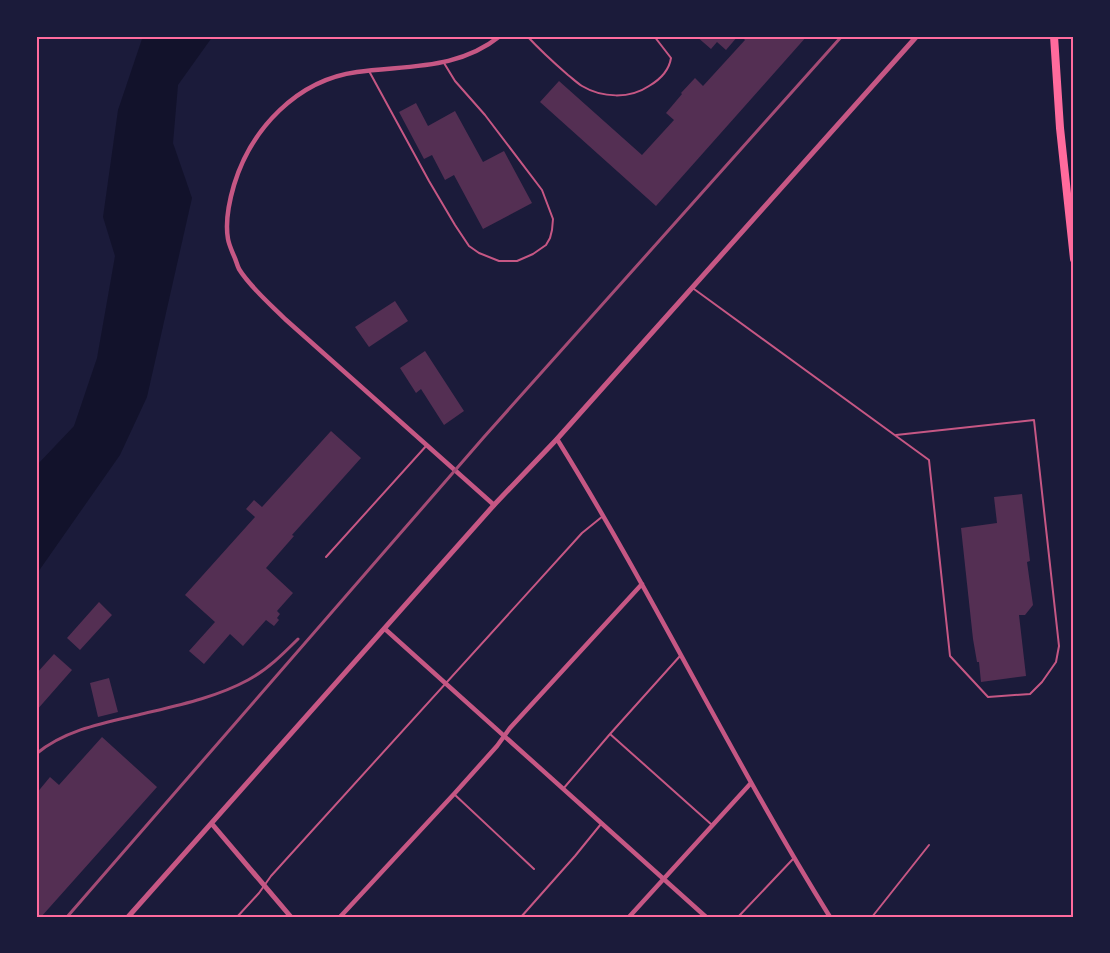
<svg xmlns="http://www.w3.org/2000/svg" width="1110" height="953" font-family="Roboto,sans-serif">
<style>
.water{fill:#12122b}
.building{fill:#542f53}
.lines{fill:none;stroke-linecap:round;stroke-linejoin:round}
.service{stroke:#c65784;stroke-width:2}
.minor{stroke:#c65784;stroke-width:4.5}
.tertiary{stroke:#c65784;stroke-width:5}
.motorway{stroke:#ff6b9d;stroke-width:8}
.rail{stroke:#a44b75;stroke-width:3}
.neatline{fill:none;stroke:#ff6b9d;stroke-width:2}
</style>
<rect width="100%" height="100%" fill="#1b1b3a"/>
<path class="water" d="M143,36H213L178,85L173,143L192,198L147,397L120,455L36,575V466L74,426L97,358L115,256L103,217L118,110Z"/>
<path class="building" d="M696,36H738L726,50L717,42L711,49Z
M741,36H807L656,206L540,102L559,81L642,155L674,120L666,113L682,94L681,93L695,78L703,86L745,40Z
M416,103L428,126L455,111L483,162L504,151L532,203L483,229L454,175L445,180L432,155L424,159L399,112Z
M395,301L408,321L369,347L355,327Z
M425,351L464,411L444,425L421,389L416,393L400,368Z
M331,431L361,458L292,535L294,536L266,568L293,593L277,611L280,614L277,618L279,620L274,626L266,620L243,646L230,634L204,664L189,651L215,622L185,595L255,517L246,509L254,500L262,507Z
M1022,494L1030,561L1027,562L1033,605L1025,615H1019L1026,676L981,682L979,662H977L973,639L961,528L997,523L994,497Z
M99,602L112,615L80,650L67,638Z
M54,654L72,670L36,711V674Z
M109,678L118,712L98,717L90,683Z
M102,737L157,787L41,917H36V794L50,777L59,785Z"/>
<g class="lines">
<path class="service" d="M527,36C540,50 553,62 568,75C572,78 577,83 582,86C602,98 630,99 649,86C661,79 669,71 671,58L654,36
M369,71L429,181L455,225L469,246L479,253L499,261H517L533,254L546,245L550,238L552,230L553,219L542,190L485,115L455,81L444,63
M694,289L929,460L950,656L988,697L1030,694L1042,682L1056,662L1059,646L1034,420L896,435
M326,557L427,445
M610,734L712,825
M563,789L610,734L680,656
M454,794L534,869
M237,917L259,893L271,876L582,533L603,516
M521,917L575,856L601,824
M738,917L793,859
M872,917L929,845"/>
<path class="minor" d="M557,439C654,595 733,761 830,917
M494,505L285,319C270,304 250,287 239,269C237,265 236,260 234,256C232,251 229,245 228,239C225,222 229,202 234,185C251,129 297,80 357,72C408,65 458,70 500,36
M385,629L706,917
M340,917L454,794L497,746L510,728L642,584
M629,917L751,783"/>
<path class="tertiary" d="M212,824L291,917
M128,917L494,505L557,439L917,36"/>
<path class="motorway" d="M1054,36L1060,128L1074,259"/>
<path class="rail" d="M36,754C65,730 103,723 138,715C175,706 215,698 248,680C267,670 283,654 298,639
M67,917L484,437L842,36"/>
</g>
<rect width="1110" height="953" fill="none" stroke="#1b1b3a" stroke-width="75"/>
<rect x="38" y="38" width="1034" height="878" class="neatline"/>
</svg>
